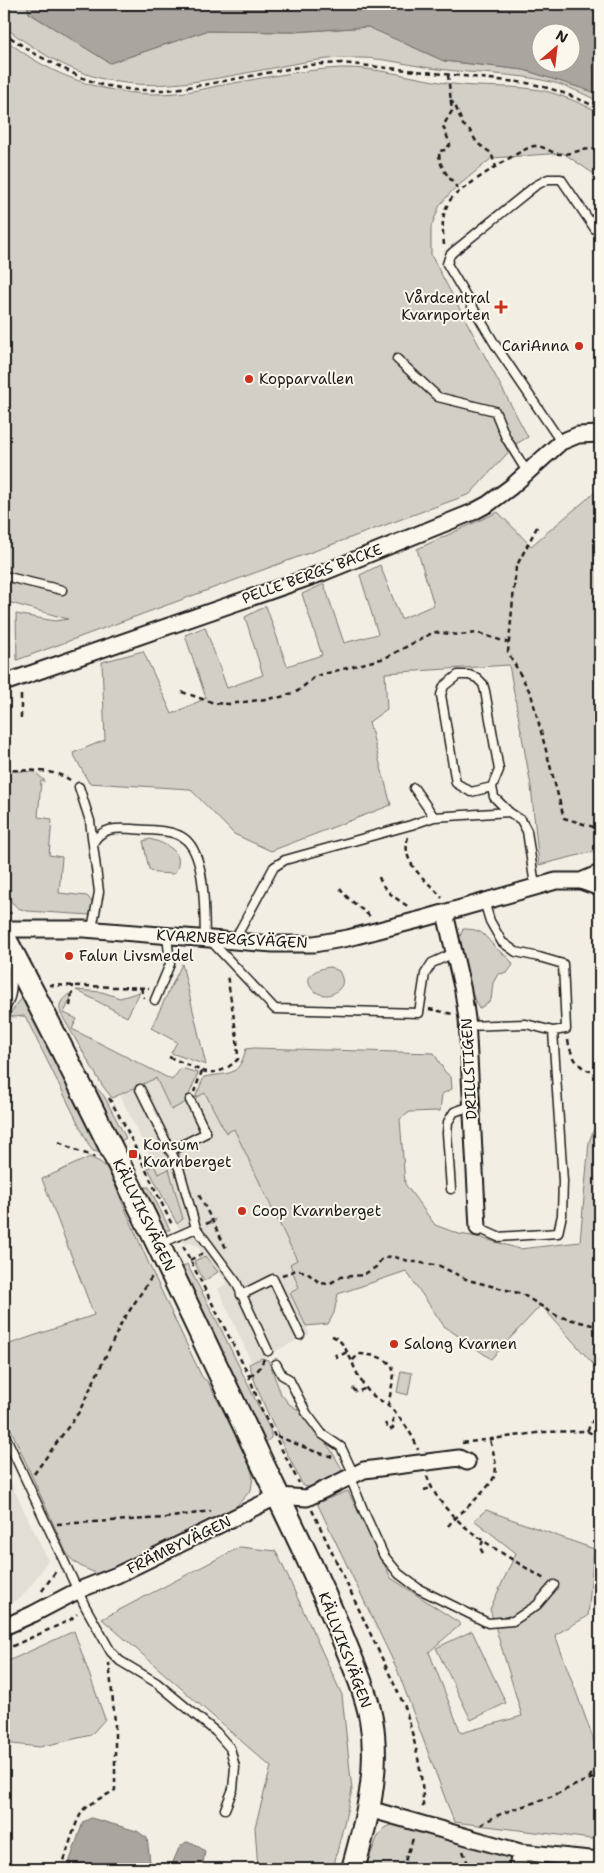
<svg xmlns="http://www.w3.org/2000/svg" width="604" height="1873" font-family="'Shantell Sans',sans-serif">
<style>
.built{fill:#e2ded5}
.green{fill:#d2cfc6;stroke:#777671}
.water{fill:#a9a6a0;stroke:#716f6b;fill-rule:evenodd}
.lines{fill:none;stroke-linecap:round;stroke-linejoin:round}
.lane-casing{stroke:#1c1c1c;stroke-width:11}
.street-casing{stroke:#1c1c1c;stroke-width:19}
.secondary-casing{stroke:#1c1c1c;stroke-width:26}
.path{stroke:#1c1c1c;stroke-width:2.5;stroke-dasharray:5 4;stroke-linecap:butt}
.lane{stroke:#fbf7ec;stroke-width:8}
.street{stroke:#fbf7ec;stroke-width:15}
.secondary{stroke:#fbf7ec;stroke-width:22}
.poi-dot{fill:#c8321e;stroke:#fbf7ec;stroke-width:2}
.labels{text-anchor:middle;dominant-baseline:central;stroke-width:4;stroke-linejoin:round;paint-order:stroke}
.poi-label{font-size:15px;fill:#1c1c1c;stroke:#fbf7ec;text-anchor:start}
.street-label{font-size:15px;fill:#1c1c1c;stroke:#fbf7ec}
</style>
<rect width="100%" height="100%" fill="#f2eee4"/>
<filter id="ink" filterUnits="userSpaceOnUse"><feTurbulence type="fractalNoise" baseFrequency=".02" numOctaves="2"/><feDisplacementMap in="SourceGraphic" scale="10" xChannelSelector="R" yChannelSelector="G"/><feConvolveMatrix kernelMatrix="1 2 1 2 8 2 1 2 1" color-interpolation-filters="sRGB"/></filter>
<g filter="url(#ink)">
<path class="built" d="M156,1078L171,1109L205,1093L226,1133L234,1129L298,1260L290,1265L299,1288L290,1293L310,1334L252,1363L218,1289L227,1283L197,1246L190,1243L185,1244L177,1224L180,1223L169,1169L158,1174L120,1095Z
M4,1469L48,1560L40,1573L21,1598L4,1606Z"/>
<path class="green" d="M4,4H27L29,13L110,63L206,31L293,32L369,27L444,61L524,70L600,94V102C584,94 568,86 551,82C515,73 476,74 438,69C412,66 386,58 360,58C330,57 302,62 273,68C185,84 120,102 39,51C31,45 7,32 4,23C2,18 4,9 4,4Z
M4,38C51,78 114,99 176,93C190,92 204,89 217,86C258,79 299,70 341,68C379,67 415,79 453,84C482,88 511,85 540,90C561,94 581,104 600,112V178L563,153L492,158L452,191L440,205L431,227V255L528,437L516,444L470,494L17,660L16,614L55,621L68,619L4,601Z
M600,488V850L539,865L531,786L509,665L385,673L387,709L369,722L391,805L271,851L234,834L190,789L89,783L73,753L105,740L102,662L143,651L172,714L206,698L185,635L205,627L227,688L263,675L245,617L266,606L287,666L322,655L302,594L324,584L344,643L378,634L360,575L380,565L401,619L434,605L417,549L498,512L531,546Z
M4,770L35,772L45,781H41L38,817L52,819L49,855L62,857L59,893L87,896L93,903L90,915L27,911L18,908L4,895Z
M150,839C166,844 188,852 174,874L156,873L149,869L143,841Z
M463,929C484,929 483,935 496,948C503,955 509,956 513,965L507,973L498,974L493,983L491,1000L479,1009L471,992L459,939Z
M182,964L206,1065L171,1053L177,1042L151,1028Z
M330,967L339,971C342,977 345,983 339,989C321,1009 286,973 330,967Z
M76,990L102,992L120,998L140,992L127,1017Z
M69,994L72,995L64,1013L77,1019L72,1029L172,1080L181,1068L198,1073L186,1102L171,1110L156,1078L112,1098L102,1085L61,1014C58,1004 61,1000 69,994Z
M22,998H25L102,1153L93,1151L90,1147L25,1016L13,1017L9,1015Z
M254,1048L434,1053L445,1072L451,1077L452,1089L442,1094L440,1111L410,1112L400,1119L405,1184L435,1225L459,1234L478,1237L520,1249L580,1242L589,1142L600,1113V1361L593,1364L541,1305L491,1359L444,1326L406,1271L338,1294L334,1313L328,1324L306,1326L290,1293L299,1288L290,1264L297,1260L234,1129L226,1133L205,1093L195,1098L204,1077C230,1072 238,1078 246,1049Z
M89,1080L104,1096L126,1138L121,1141Z
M90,1157L100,1162L108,1169L152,1271L202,1377L208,1382L248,1458L253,1477L251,1490L232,1511L148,1551L120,1566L98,1574C84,1568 74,1565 66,1552L4,1414V1346L94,1315L42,1179Z
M154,1165L158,1174L169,1169L183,1219L177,1224L148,1168Z
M144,1187H149L170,1230H163L157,1224Z
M205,1256L218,1272L204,1281L194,1261Z
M187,1264L218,1323L271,1432V1438L262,1445L176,1271Z
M262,1358L268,1360L281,1394L289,1404L302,1412L331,1450L342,1469L339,1475L308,1487L303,1486C284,1446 262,1407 249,1364Z
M401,1371L412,1373L408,1395L397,1392Z
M348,1491L391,1578L461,1624L429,1652L461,1733L522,1716L490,1609L516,1553L474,1520L486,1510L594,1549L588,1616L555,1635L600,1757V1840L454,1822L397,1669L317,1503Z
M240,1547L276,1551L342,1695L352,1790L333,1869H258L255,1827L271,1767L102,1619Z
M74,1631L105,1719L91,1735L40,1747L4,1743V1663Z
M472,1631L506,1703L471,1720L436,1648Z
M401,1821L515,1859L512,1869H365L377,1838L384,1828Z"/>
<path class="water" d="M27,4H600V94L524,70L444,61L368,27L293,32L206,31L110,63L29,13ZM542,32H572V62H542Z
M91,1818L137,1831L147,1838L151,1869H67L83,1822Z
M186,1842L193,1843L205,1851L202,1869H170L179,1848Z"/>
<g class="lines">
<defs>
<path id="lane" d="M397,359L438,397L495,411L506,438L527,472
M561,442L496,346L447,264L450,255L453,252L535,186L548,179H561L595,229L600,232
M4,576L62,590
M79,787L90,821L99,892L92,929
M492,787L471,792L456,783L441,695L444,686L458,675H469L477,678L483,684L485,691L499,770L492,787L494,797L509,812
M414,788L434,817
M93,843C102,827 117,828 133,829C148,831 169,829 182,837C207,851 204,914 205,939
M484,901L490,921L502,942L516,952L539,957L563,964L566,1029L553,1031
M210,940L275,1009L419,1013L425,974L432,963L454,953
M234,941L274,867L285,860L411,825L434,817L509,812L521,820L527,831L535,886
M155,1000L170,964L167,935
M4,1010C13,997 12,984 12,968
M467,1026L526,1024L553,1031L563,1181L562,1215L558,1233L498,1237L478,1228
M140,1089L179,1168L196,1228
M170,1151L206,1133L190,1100
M451,1189L447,1133L448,1122L454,1112L471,1106
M160,1244L196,1228L236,1282L268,1351
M241,1295L273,1279L300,1335
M276,1364L282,1375L289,1379L307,1414L322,1434L341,1447L354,1475
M4,1433L85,1606L111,1652L120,1661L157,1683L216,1732L230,1748L235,1767L233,1789L225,1809
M350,1477L364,1512L384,1556L399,1574L419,1589L488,1623L513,1621L537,1605L554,1585"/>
<path id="street" d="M4,683L322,573L473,512L488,504L511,487L561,442L578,435L600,434
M581,881L600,873
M445,913L463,991L467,1019L478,1228
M4,929H84L273,944H314L348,938L426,918L556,881H581L600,888
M4,1627L33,1614L79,1590L117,1575L278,1496L307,1498L364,1470L459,1458L467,1462
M369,1809L520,1852L600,1860
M517,1869L520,1852"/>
<path id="secondary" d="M4,937C95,1110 179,1287 263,1465C291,1523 320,1581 344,1641C354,1666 366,1692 371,1719C380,1771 367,1819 353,1869"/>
</defs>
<use href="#lane" class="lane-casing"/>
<use href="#street" class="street-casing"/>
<use href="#secondary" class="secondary-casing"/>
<path class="path" d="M4,31L7,35L33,53L80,77L102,85L133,90H167L203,85L309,65L342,63L527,83C553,88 576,97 600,109
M448,75L452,111L443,126L450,144L446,150L439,151C439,171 451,177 460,192
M450,100L455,105L463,125L469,129L477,143L491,153L496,167
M598,150L600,138
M444,245C443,232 441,220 446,208C448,203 451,198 455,195C467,185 520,149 534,146C545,145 552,155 563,154C579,153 583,146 600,151
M537,527L516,567L508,652L531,694L564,818L600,829
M182,692L214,703L229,704L281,697L298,691L316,676L385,658L434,632L459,635L478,633L509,643
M21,718V693
M4,770C24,771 53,768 70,780
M408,837C400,865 427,879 442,898
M379,877C383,891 397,899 409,907
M340,888L347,897L372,918
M4,905L11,914
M49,985L149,988
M141,988L144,998
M70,1006L73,985
M429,1009L453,1014
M568,1040C571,1059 581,1072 600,1073
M169,1057L202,1071L194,1092
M202,1071C217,1075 228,1069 238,1059L237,1038L227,975
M109,1098L124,1124L173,1227
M59,1142L75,1150L95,1157
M199,1195L226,1248
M206,1224L215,1220
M183,1246L249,1376L262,1411L299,1483
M190,1260L203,1253
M282,1275L296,1270L306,1272L320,1283L329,1284L341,1277L363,1275L376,1267L381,1260L391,1256L409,1261L440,1266L468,1280L522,1294L557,1316L600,1327
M332,1336C343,1340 346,1351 352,1361
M335,1354L337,1357L347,1352
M250,1376L259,1369L264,1359
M353,1388L356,1392L367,1388
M388,1406L394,1375L392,1365C383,1357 371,1354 359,1354L352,1361C355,1371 363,1386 371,1394C376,1398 382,1401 387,1405C400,1416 413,1434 418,1450
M385,1423L389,1430L393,1428V1419L397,1416
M587,1431L600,1408
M277,1436L316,1452L333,1457
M462,1443L544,1432L587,1431L600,1438
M34,1474L79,1412L122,1322L153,1275
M427,1476C443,1524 504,1553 544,1579
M424,1490L431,1488
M312,1510L405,1707C414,1739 424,1775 423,1809
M57,1524L165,1518L211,1511
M448,1526C460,1512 487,1492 494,1477C499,1466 492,1450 490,1439
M483,1553L480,1548L483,1541
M42,1591L56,1571
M4,1650L70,1620L77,1614
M589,1778L600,1762
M481,1825C499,1812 522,1807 542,1800C562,1793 580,1781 600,1776
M463,1851L470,1869
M61,1869C67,1855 75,1818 85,1808C93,1801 106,1796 115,1790V1722L109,1663
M402,1869L414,1836"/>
<use href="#lane" class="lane"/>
<use href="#street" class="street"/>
<use href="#secondary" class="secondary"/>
</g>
</g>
<g class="poi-dot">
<path d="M498.5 299.5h5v5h5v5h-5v5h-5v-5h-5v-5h5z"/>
<circle cx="579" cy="346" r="5"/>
<circle cx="249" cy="379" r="5"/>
<circle cx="69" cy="956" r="5"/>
<rect x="128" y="1149" width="10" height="10" rx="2.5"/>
<circle cx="242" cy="1211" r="5"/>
<circle cx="394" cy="1344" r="5"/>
</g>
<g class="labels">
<g class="poi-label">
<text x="490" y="298" text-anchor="end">Vårdcentral<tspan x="490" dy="17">Kvarnporten</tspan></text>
<text x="569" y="346" text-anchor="end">CariAnna</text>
<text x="259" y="379">Kopparvallen</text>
<text x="79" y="956">Falun Livsmedel</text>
<text x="143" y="1145">Konsum<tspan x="143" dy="17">Kvarnberget</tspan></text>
<text x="252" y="1211">Coop Kvarnberget</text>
<text x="404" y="1344">Salong Kvarnen</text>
</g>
<g class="street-label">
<text transform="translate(312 574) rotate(-20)">PELLE BERGS BACKE</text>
<text transform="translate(232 939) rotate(3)">KVARNBERGSVÄGEN</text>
<text transform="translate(469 1069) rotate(-93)">DRILLSTIGEN</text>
<text transform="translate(144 1215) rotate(64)">KÄLLVIKSVÄGEN</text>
<text transform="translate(179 1545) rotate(-26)">FRÄMBYVÄGEN</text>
<text transform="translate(345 1650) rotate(69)">KÄLLVIKSVÄGEN</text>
</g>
</g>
<rect width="604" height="1873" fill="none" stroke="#fbf7ec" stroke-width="20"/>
<rect x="10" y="10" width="584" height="1853" fill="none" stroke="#1c1c1c" stroke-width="2" filter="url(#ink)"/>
<g transform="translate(556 48) rotate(28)"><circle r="24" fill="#fbf7ec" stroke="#a29f99"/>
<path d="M0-4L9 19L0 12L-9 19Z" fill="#c8321e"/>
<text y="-8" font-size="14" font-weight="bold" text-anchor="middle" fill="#1c1c1c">N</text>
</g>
</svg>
